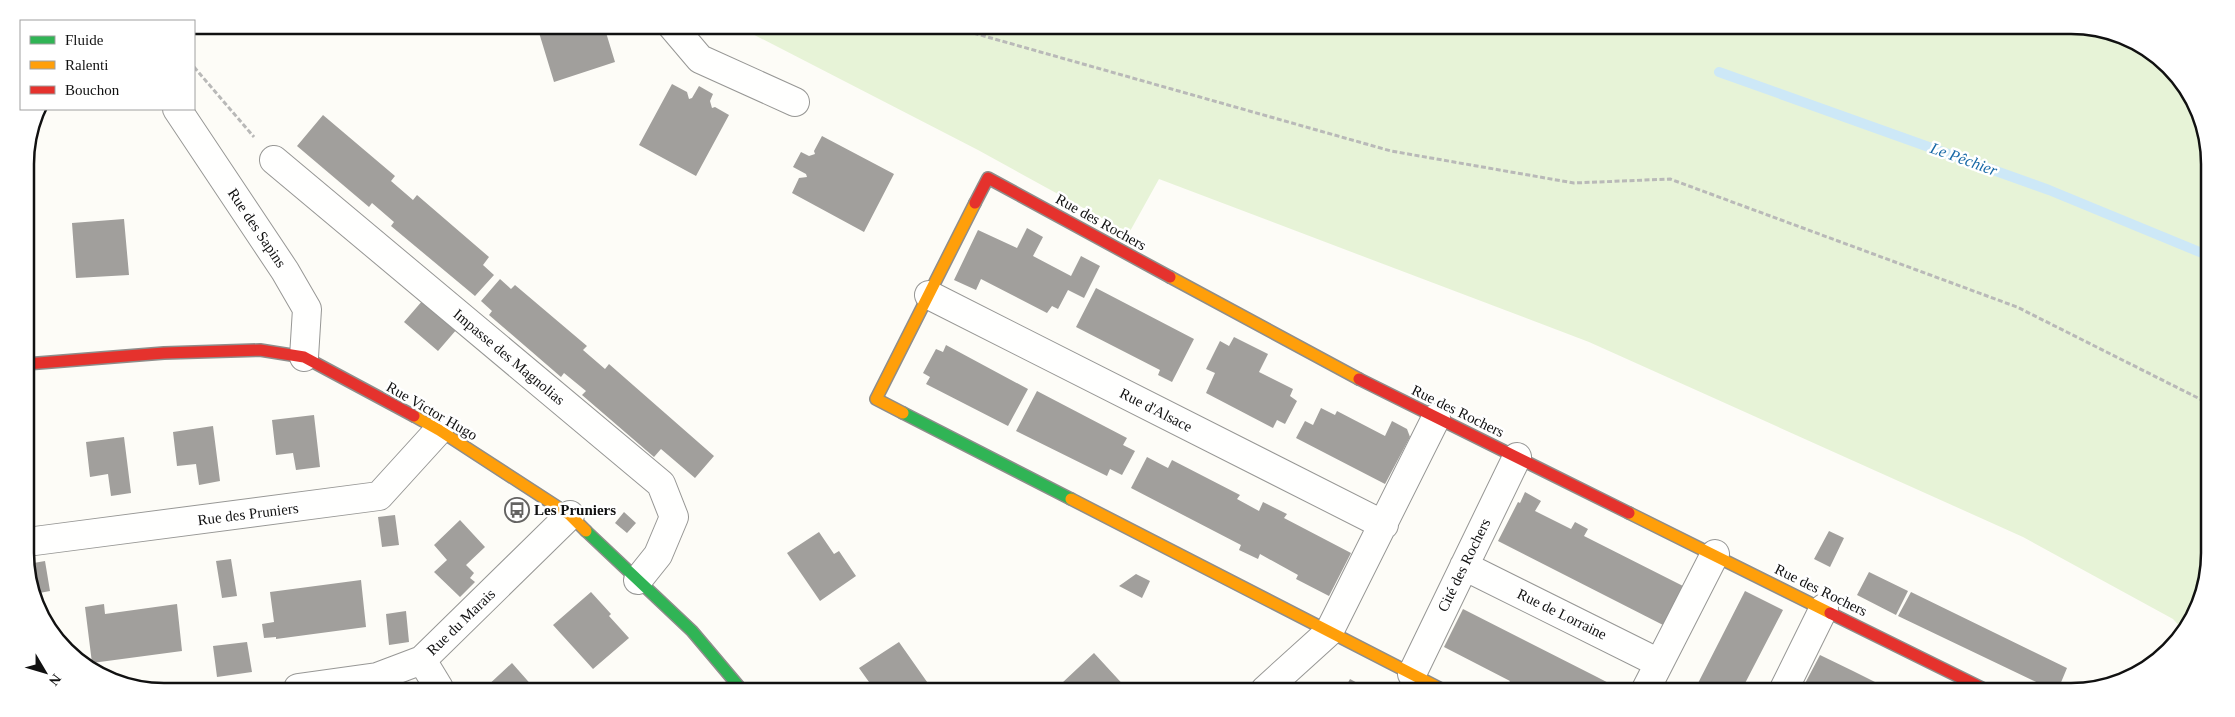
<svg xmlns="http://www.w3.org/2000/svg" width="2235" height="717" font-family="Georgia,serif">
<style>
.green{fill:#e7f3d7}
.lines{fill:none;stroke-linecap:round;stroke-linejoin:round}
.stream{stroke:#cde8f7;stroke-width:10}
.building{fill:#a19f9c}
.street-casing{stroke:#979795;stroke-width:30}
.fast-casing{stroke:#8e8d8b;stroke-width:14}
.slow-casing{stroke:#8e8d8b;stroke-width:14}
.jam-casing{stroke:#8e8d8b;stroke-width:14}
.path{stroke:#b9b9b8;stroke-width:3;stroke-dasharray:5 2.5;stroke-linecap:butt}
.street{stroke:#fffffe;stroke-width:28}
.fast{stroke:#30b455;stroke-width:11}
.slow{stroke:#ff9f0a;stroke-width:11}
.jam{stroke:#e5322d;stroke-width:11}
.labels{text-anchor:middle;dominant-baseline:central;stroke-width:5;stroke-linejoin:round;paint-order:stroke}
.street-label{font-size:15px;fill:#111;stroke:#fff}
.poi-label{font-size:15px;font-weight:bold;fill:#111;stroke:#fff;text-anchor:start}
.water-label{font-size:16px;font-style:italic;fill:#1768a6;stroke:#fff}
.rim{fill:none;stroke:#111;stroke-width:2.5}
</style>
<rect width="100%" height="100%" fill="#fdfcf7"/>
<path class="green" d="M737,26L2108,30L2175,72L2207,137L2205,590L2185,632L2173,619L2023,537L1589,342L1159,179L1129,233L978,150Z"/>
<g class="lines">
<path class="stream" d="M1719,72L2049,190L2207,255"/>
</g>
<path class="building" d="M537,26H604L615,62L554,82Z
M672,84L687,92L689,99L692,98L699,86L713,94L710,101L712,108L715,107L729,115L696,176L639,145Z
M323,115L395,176L391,181L413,200L417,195L489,257L483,265L494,275L475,296L391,226L394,222L372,203L369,207L297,146Z
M822,136L894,174L864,232L792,193L799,178L807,177L806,174L793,167L801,152L809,156L815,154L814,151Z
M124,219L129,275L76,278L72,223Z
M1027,228L1043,237L1033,256L1071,276L1081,256L1100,266L1084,298L1068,290L1058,309L1052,306L1047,313L981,279L976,290L954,280L978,230L1017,248Z
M26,271H28L32,307H26Z
M500,279L511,289L515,285L587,346L583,350L605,369L609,364L714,456L695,478L661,449L654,457L582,395L586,391L564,373L561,377L489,315L492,311L481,301Z
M1096,288L1194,339L1172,382L1158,375L1160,370L1076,327Z
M423,300L457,329L438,351L404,322Z
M1234,337L1268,354L1259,372L1293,389L1290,396L1297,401L1285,424L1277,420L1273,428L1206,393L1215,373L1206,369L1220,341L1229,346Z
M946,345L1028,389L1008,426L926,384L930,377L923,373L936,349L943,352Z
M1037,391L1127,438L1123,445L1135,451L1122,475L1110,469L1107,476L1016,431Z
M1321,408L1335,415L1337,411L1385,436L1392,421L1407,429L1410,437L1385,484L1296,438L1305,421L1313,425Z
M314,415L320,467L296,470L293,453L276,455L272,420Z
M213,426L220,481L199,485L196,464L177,466L173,432Z
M124,437L131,493L111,496L108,474L90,477L86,442Z
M1147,457L1168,468L1172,460L1240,495L1237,499L1259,511L1263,502L1287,514L1284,518L1351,553L1329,596L1296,579L1298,575L1260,554L1258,559L1239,550L1241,545L1131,488Z
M27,461L34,506L27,507Z
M1525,492L1541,501L1535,511L1571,529L1575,522L1588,529L1584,536L1685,587L1665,626L1498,541L1518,502L1520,503Z
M624,512L636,523L627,533L615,523Z
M395,515L399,545L382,547L378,517Z
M460,520L485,547L466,565L474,573L470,578L475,582L460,597L434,572L447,560L434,545Z
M1829,531L1844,538L1830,567L1814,559Z
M819,532L834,554L839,551L856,576L820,601L787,553Z
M231,559L237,596L222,598L216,561Z
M45,561L50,591L34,594L28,580V564Z
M1869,572L1908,591L1896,615L1857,595Z
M1136,574L1150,581L1142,598L1119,586Z
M361,580L366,627L276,639V637L264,638L262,624L274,622L270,592Z
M1745,591L1783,610L1741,691H1694Z
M591,592L611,614L609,616L629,638L593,669L553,625Z
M1911,592L2067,668L2057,692L1898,616Z
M104,604L105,614L177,604L182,651L92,663L85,607Z
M1463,609L1597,677L1624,691L1505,690L1510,681L1444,647Z
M406,611L409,642L389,645L386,614Z
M247,642L252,672L217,677L213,646Z
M899,642L932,689H874L859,668Z
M1094,653L1128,690L1068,689L1062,683Z
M1820,655L1853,671L1893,691H1801Z
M512,663L534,688H485Z
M1350,679L1363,686L1372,690H1344Z"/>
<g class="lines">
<defs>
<path id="street" d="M672,26L700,59L795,102
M177,109L285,271L307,309L304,357
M274,160L661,484L674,517L658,555L638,580
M929,295L1384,525
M27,542L379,496L439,430
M1464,566L1659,663
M422,660L439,688
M1412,674L1517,457
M298,688L377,677L422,660L570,515
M1265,690L1329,632L1436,418
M1645,691L1715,554
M1783,691L1824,608"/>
<path id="fast" d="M903,413L1071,499
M586,531L692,631L741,689"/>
<path id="slow" d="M1170,277L1359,379
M903,413L876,399L975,203
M414,416L439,430L570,515L586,531
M1071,499L1443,690
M1629,513L1830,613"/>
<path id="jam" d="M975,203L988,178L1170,277
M26,364L164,353L260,350L304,357L414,416
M1359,379L1629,513
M1830,613L1990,692"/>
</defs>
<use href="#street" class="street-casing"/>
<use href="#fast" class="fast-casing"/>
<use href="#slow" class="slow-casing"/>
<use href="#jam" class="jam-casing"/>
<path class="path" d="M952,27L1391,151L1574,183L1670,179L2017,307L2206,402
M194,67L254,137"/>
<use href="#street" class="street"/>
<use href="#fast" class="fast"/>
<use href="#slow" class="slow"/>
<use href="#jam" class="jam"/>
</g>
<defs>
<symbol id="bus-ring" viewBox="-11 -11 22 22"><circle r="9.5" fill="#fff" stroke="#646362" stroke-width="1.5"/><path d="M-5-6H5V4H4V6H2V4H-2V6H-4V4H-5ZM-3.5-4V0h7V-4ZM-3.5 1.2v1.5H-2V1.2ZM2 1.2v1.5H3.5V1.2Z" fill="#646362"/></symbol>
</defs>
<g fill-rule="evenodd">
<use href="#bus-ring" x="503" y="496" width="28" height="28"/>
</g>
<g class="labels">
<g class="street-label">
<text transform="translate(1101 222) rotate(29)">Rue des Rochers</text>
<text transform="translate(257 228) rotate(56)">Rue des Sapins</text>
<text transform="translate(509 357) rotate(40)">Impasse des Magnolias</text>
<text transform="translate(1156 410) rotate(27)">Rue d'Alsace</text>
<text transform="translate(432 411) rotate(30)">Rue Victor Hugo</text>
<text transform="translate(1458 411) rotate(26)">Rue des Rochers</text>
<text transform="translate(248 514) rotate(-7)">Rue des Pruniers</text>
<text transform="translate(1464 565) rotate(-64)">Cité des Rochers</text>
<text transform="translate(1821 590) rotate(26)">Rue des Rochers</text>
<text transform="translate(1562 614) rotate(26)">Rue de Lorraine</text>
<text transform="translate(461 622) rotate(-44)">Rue du Marais</text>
</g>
<g class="poi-label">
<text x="534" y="510">Les Pruniers</text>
</g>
<g class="water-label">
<text transform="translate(1964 159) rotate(20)">Le Pêchier</text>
</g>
</g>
<path d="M0 0H2235V717H0ZM164 34H2071A130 130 0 0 1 2201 164V553A130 130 0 0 1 2071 683H164A130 130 0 0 1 34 553V164A130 130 0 0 1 164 34Z" fill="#fff" fill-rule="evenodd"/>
<path class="rim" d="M164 34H2071A130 130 0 0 1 2201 164V553A130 130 0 0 1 2071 683H164A130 130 0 0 1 34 553V164A130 130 0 0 1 164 34Z"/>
<rect x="20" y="20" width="175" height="90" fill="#ffffff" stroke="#a0a0a0"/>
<rect x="30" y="36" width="25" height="8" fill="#30b455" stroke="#a0a0a0"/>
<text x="65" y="45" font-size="15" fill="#111111">Fluide</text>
<rect x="30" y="61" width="25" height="8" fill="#ff9f0a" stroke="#a0a0a0"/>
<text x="65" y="70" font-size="15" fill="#111111">Ralenti</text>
<rect x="30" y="86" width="25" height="8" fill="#e5322d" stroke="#a0a0a0"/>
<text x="65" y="95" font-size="15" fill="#111111">Bouchon</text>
<g transform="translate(45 672) rotate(128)" stroke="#ffffff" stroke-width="4" paint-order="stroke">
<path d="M0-4L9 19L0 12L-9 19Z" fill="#111111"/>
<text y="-8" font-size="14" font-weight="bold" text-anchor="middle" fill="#111111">N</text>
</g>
</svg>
